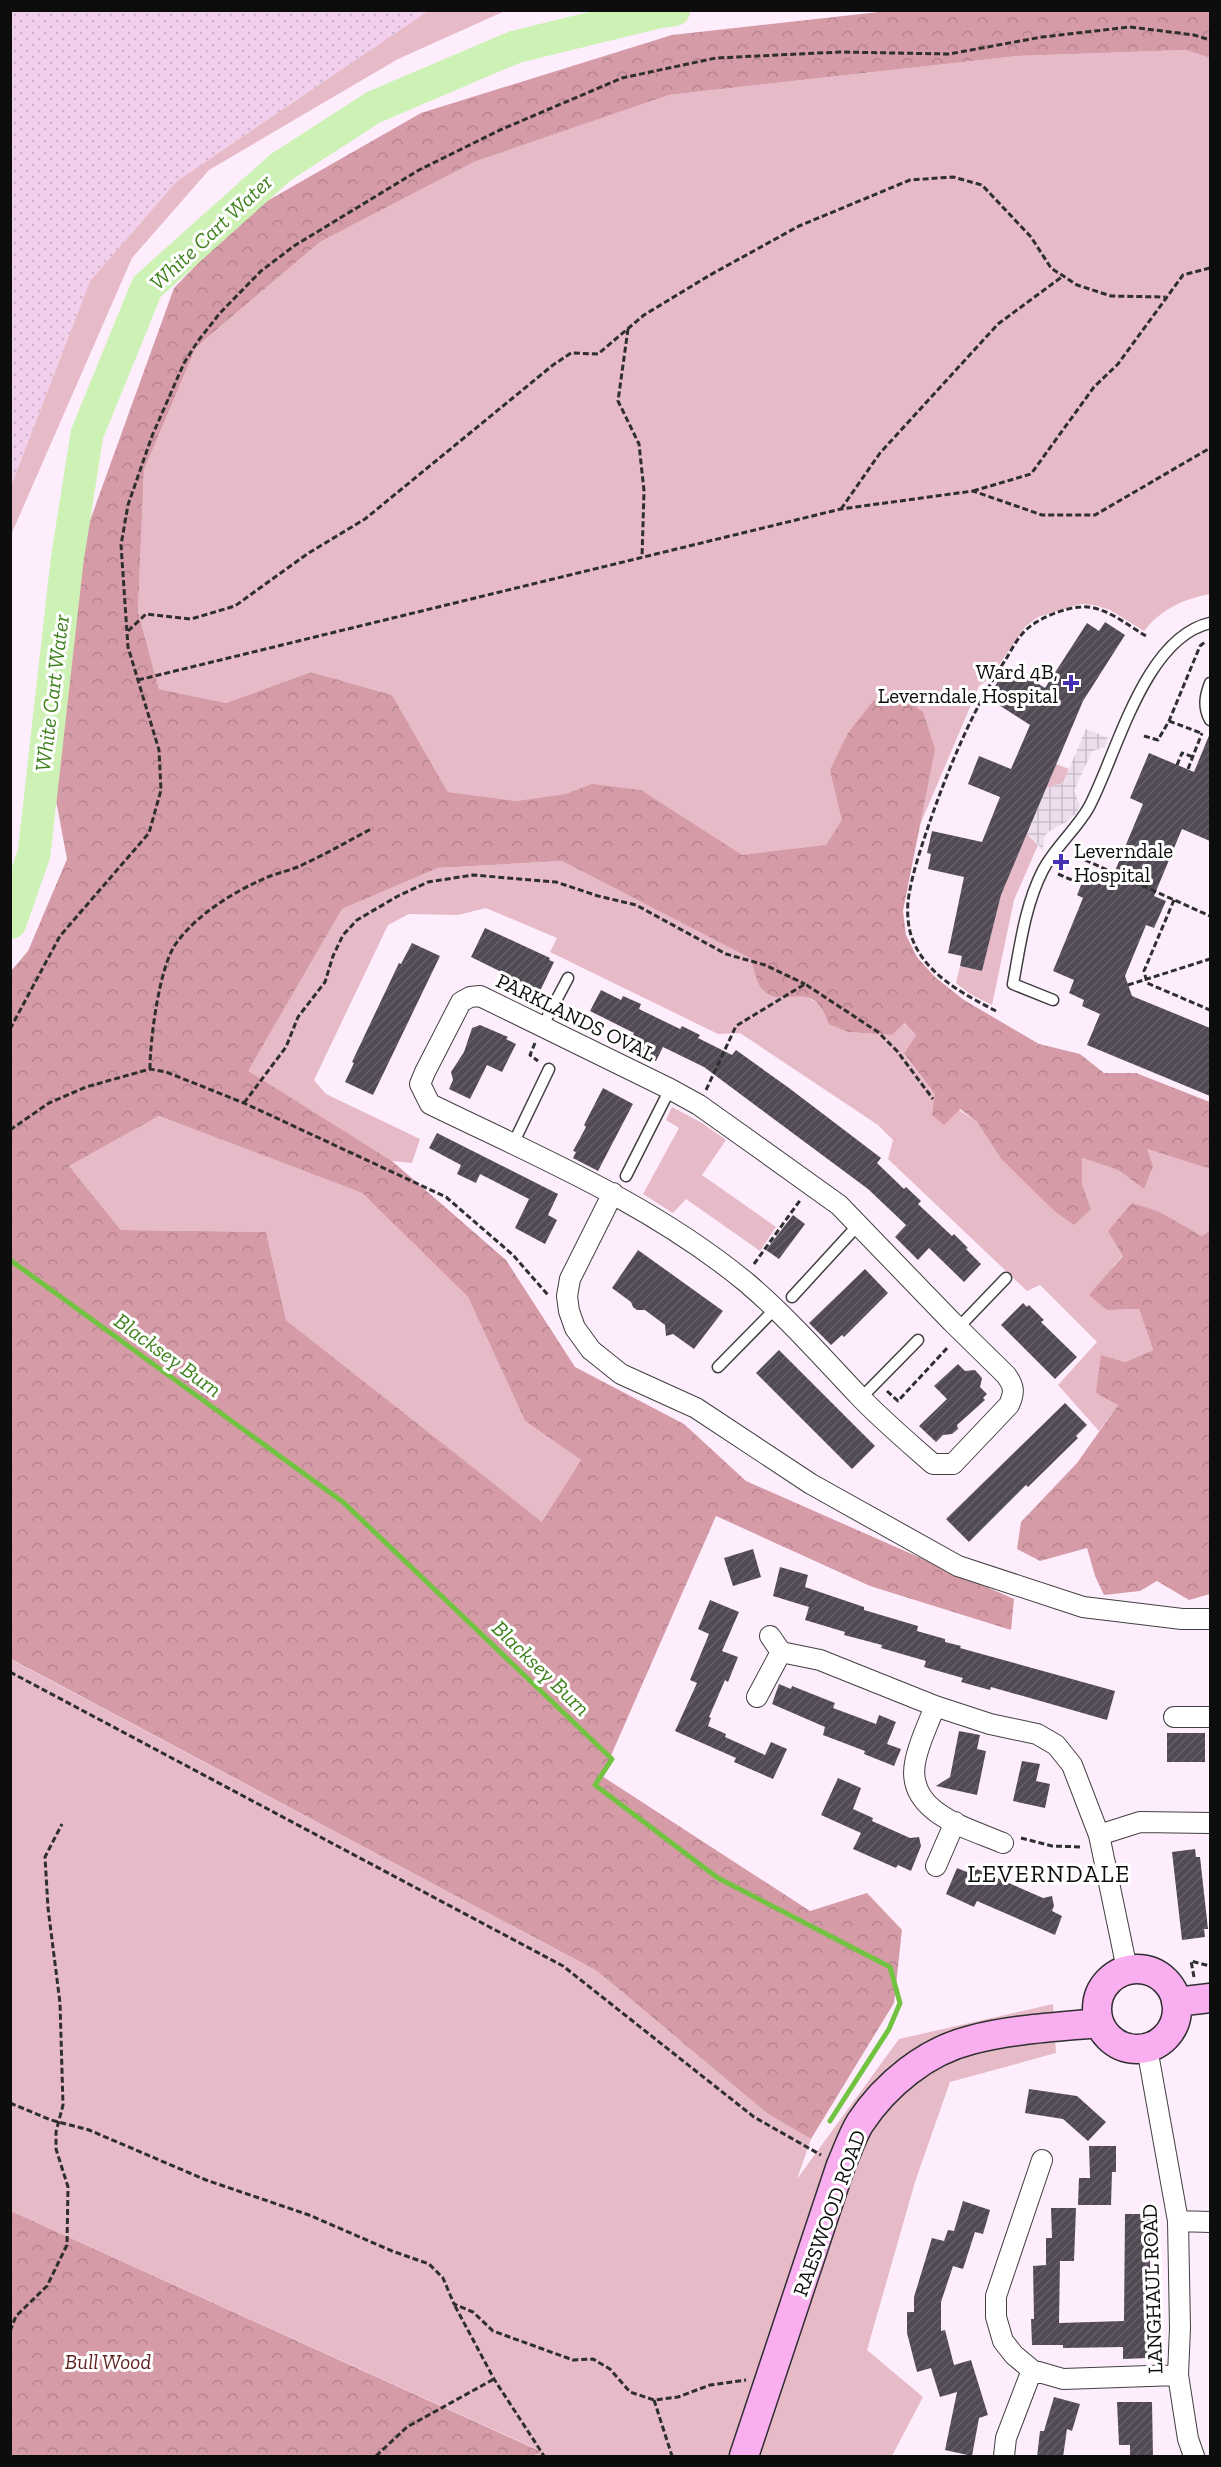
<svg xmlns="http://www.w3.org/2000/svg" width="1221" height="2467" font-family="'Zilla Slab',serif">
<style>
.farmland{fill:url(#farmland-dots)}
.grass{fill:#e6bac7}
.forest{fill:url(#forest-crowns);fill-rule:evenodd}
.plaza{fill:url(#plaza-grid)}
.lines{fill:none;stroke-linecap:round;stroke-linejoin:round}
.stream{stroke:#72c342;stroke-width:5}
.river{stroke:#cef2b6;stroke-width:33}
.building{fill:url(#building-hatch)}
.lane-casing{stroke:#404040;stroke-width:13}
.street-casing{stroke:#404040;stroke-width:22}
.secondary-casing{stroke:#2f2f2f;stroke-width:31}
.path{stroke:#2f2f2f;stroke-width:3;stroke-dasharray:6 3;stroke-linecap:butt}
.lane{stroke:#fff;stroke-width:10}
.street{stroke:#fff;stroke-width:20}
.secondary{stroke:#f9aef0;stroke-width:28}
.poi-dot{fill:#472fb3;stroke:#fff;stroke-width:2}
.labels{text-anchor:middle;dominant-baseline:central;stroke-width:6;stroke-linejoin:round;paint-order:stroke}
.poi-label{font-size:21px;fill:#0d0d0d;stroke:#fff;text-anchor:end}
.street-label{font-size:21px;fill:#0d0d0d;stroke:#fff}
.park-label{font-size:21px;font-style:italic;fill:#602322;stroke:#fff}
.water-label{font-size:22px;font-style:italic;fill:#3f821d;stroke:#fff}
.quarter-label{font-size:24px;letter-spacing:1.5px;fill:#0d0d0d;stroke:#fff}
</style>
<defs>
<pattern id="farmland-dots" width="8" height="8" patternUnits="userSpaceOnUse" patternTransform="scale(1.5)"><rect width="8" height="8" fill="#f2d0ed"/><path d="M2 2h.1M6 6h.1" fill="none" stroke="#ceb1ca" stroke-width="1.8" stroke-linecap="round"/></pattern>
<pattern id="forest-crowns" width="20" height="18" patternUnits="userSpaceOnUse" patternTransform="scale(1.5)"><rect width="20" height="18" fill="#d59ba7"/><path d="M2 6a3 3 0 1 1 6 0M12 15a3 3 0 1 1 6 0" fill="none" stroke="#b6848f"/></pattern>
<pattern id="plaza-grid" width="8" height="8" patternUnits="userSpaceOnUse" patternTransform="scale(1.5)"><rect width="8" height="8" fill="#eddeed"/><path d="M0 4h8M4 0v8" fill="none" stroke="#cabdca"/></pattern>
<pattern id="building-hatch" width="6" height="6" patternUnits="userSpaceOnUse" patternTransform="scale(1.5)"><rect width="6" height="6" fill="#514a55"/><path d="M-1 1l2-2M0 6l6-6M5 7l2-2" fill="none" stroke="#656068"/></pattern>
</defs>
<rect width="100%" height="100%" fill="#feeefd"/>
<path class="farmland" d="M11,11H428L177,181L90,281L11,486Z"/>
<path class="grass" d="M428,11H505L398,59L209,170L132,258L11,535V486L90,281L177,181Z
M1186,50L1210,58V594C1184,599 1161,609 1144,631L1110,610L1094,605L1081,604L1038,617L1026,626L989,679L979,686L920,825L904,899L793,908L594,811L448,792L392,695L311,672L226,703L159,689L138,612L144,470L196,347L320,242L474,162L669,95L1017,56Z
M1056,764L1069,769L1063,783L1046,788Z
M1027,834L1038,845L1014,900L992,1005L970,994L956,983L960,966L982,971L1001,895Z
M562,861L751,958L762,988L777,997L805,995L824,1008L848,1032L892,1035L903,1023L916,1035L904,1055L935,1094L977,1122L1001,1159L1053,1210L1091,1209L1082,1183V1158L1118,1170L1144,1189L1147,1149L1210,1169V1230L1202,1236L1160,1212L1113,1267L1107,1310L1139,1309L1153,1350L1125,1362L1102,1356L1118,1405L1099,1431L1058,1385L1097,1342L1040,1285L1027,1291L888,1159L893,1140L878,1125L740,1033L718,1034L550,952L557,938L486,908L458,915L409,914L388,925L314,1080L326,1094L420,1139L412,1163L392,1161L247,1072L342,909L438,868Z
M672,1107L702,1123L726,1140L702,1175L776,1227L760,1251L686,1199L673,1213L643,1194L679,1128L666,1120Z
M159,1116L362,1193L468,1297L525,1421L581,1460L542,1523L286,1320L266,1232L121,1230L69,1166Z
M10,1659L597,1971L768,2114L811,2139L797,2179L899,2039L1053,2004L1056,2053L950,2082L915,2182L867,2350L923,2397L892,2456H531L541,2451L11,2211Z"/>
<path class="forest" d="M897,10L1210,11V58L1186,50L1017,56L669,95L474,162L320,242L196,347L144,470L138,612L159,689L226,703L311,672L392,695L448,792L517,801L566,794L592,784L641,790L742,855L826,845L842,820L830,770L848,733L874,700L902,697L923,712L935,749L903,911L906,935L917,957L935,977L964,1000L1039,1044L1080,1054L1104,1073H1136L1210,1102V1169L1147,1149L1153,1166L1144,1189L1118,1170L1082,1158V1183L1091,1209L1074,1225L1053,1210L1001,1159L977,1122L960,1109L944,1125L932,1115L935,1094L904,1054L916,1035L904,1023L892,1035L848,1032L829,1024C812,974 783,1012 762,989C756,982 754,967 750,958L562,861L438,868L342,909L248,1071L392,1161L506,1260L575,1367L684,1424L746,1481L1014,1599L1011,1630L870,1586L716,1516L602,1776L810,1911L867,1893L902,1930L894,2003L811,2139L768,2114L597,1971L11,1659V971L28,951L67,859L52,779L53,623L174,288L248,212L421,113L672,35ZM159,1116L362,1193L468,1297L525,1421L581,1460L542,1522L286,1320L266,1232L121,1230L69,1166Z
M1132,1203L1160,1212L1202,1236L1210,1230V1594L1189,1600L1157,1581L1140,1591L1104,1595L1095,1576L1087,1548L1040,1561L1017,1549L1021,1522L1077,1463L1118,1405L1096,1393L1101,1355L1125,1362L1153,1350L1139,1309L1107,1310L1089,1295L1123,1256L1108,1231Z
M11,2211L542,2452L531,2456H11Z"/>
<path class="plaza" d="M1086,729L1108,738L1105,747L1092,751L1074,791L1080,805L1077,812L1068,821L1048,832L1044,838L1043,851L1032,837L1027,834L1046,788L1063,783Z"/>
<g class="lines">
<path class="stream" d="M10,1260L343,1502L612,1759L595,1785L718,1878L890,1967L900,2003L889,2029L830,2121"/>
<path class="river" d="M10,923L34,854L67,561L87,434L147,287L281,167L374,107L515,47L658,12L674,10"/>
</g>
<path class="building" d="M1105,622L1125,635L1083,701L1001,895L982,971L960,966L962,956L948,953L964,877L928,869L931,854L927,853L932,831L982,842L1000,797L968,784L979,756L1011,769L1030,725L988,698L1001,676L1005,678L1012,667L1045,688L1087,623L1099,631Z
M1210,733V841L1182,829L1154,896L1166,901L1154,928L1146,925L1125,976L1132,996L1210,1028V1096L1087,1045L1100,1014L1082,1006L1084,1000L1069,993L1074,980L1053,971L1083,898L1077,895L1088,868L1112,878L1143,804L1130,798L1149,753L1194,772Z
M485,928L550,958L549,960L554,962L540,991L471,957Z
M412,943L440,956L373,1095L345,1082L354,1063L352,1062L379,1005L399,963L401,964Z
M601,990L621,1000L623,996L641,1004L639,1009L680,1029L682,1026L700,1035L698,1038L732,1055L736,1050L789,1088L881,1158L877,1163L904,1189L906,1187L921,1201L918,1204L952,1236L954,1234L968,1248L966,1249L981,1264L964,1282L929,1248L918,1260L895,1237L906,1225L868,1189L704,1067L663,1047L656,1061L627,1047L634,1033L590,1011Z
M480,1025L508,1037L506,1039L516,1044L502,1072L487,1065L470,1099L449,1089L453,1080L451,1072L464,1052L472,1028Z
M603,1088L633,1104L598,1171L573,1158L576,1152L573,1151L586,1127L584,1125Z
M437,1133L558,1194L548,1215L557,1220L545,1244L515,1228L529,1199L480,1174L476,1183L457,1174L461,1165L429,1148Z
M793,1215L805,1224L779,1259L766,1250Z
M638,1250L723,1311L694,1349L673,1334L666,1336L665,1325L645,1310H637L633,1307L631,1302L612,1288Z
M865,1269L888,1293L844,1337L842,1335L831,1345L809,1323Z
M1023,1303L1027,1307L1029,1305L1044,1320L1041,1322L1077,1357L1055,1379L1001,1325Z
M779,1350L875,1446L852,1469L756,1373Z
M958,1364L965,1371L975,1370L982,1378L980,1387L987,1394L983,1398L985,1400L957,1425L958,1429L952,1434L943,1435L936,1442L919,1426L947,1399L934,1386Z
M1065,1403L1087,1425L1076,1436L1078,1438L1028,1487L1026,1485L969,1542L946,1519Z
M753,1549L761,1577L733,1586L724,1558Z
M780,1567L808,1575L805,1587L864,1607V1610L918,1626L917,1631L945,1639V1642L961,1646L960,1648L1115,1691L1107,1720L991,1687L990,1690L961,1682L963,1678L924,1667L926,1661L881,1648L882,1645L844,1635L845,1632L805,1620L809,1607L773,1596Z
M710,1600L739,1612L722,1651L738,1657L728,1682L725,1680L709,1717L711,1718L708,1726L726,1734L725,1737L765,1755L771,1742L787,1749L773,1779L734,1762L736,1758L675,1731L697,1683L690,1680L709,1634L698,1629Z
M779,1684L791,1689L792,1686L835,1703L833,1708L876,1724L879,1715L896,1722L887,1744L901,1749L894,1766L864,1754L865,1751L823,1735L825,1727L772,1704Z
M959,1731L980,1735L977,1749L986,1751L977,1795L936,1786L950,1777Z
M1167,1733H1205V1762H1167Z
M1022,1761L1040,1764L1036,1781L1050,1784L1045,1808L1013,1801Z
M838,1778L861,1788L853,1809L873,1818L872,1821L910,1838L919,1837L921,1846L911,1871L898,1865L896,1868L853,1849L861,1833L821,1815Z
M1195,1849L1196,1857H1200L1208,1929H1204L1205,1937L1182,1940L1172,1852Z
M970,1866L1043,1898L1052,1896L1054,1906L1052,1911L1062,1916L1055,1935L977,1901L974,1907L946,1894L957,1868L967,1872Z
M1029,2089L1077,2096L1106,2122L1088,2141L1063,2119L1025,2113Z
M1089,2146H1116V2172H1112L1111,2205H1078L1079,2178H1090Z
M963,2201L990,2210L983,2234L975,2232L963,2269L953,2266L941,2302V2331L945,2330L954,2365L971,2360L988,2415L979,2418L972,2456L945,2450L957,2392L940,2397L931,2368L917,2372L907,2333V2312H914V2297L932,2238L944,2241L948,2230L954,2231Z
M1051,2208H1076L1074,2261H1060L1059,2323L1124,2321L1125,2214H1150V2329H1147L1148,2358L1123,2359V2347L1063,2348V2345H1032L1031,2319H1034L1033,2266L1046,2265V2238H1052Z
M1054,2397L1080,2404L1072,2431L1067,2429L1063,2457H1037L1040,2431H1044Z
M1117,2402H1152L1153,2457H1130V2445H1119Z"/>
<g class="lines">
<defs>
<path id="lane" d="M1210,683C1205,696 1203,707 1210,720
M1053,1000L1013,984C1020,946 1025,905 1043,870C1055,847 1076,830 1089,807C1117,754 1144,638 1210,623
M542,1027L568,978
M513,1144L549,1069
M626,1176L670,1089
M792,1297L859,1224
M958,1328L1006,1278
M718,1367L774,1310
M861,1398L918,1340"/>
<path id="street" d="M480,996L670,1089L699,1105L744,1137L839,1205L952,1322L1006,1375C1014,1386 1015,1392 1009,1405L953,1464H933C908,1442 882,1420 859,1396C823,1358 787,1317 747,1283C653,1205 539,1157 430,1104L420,1084L425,1072L461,1002L470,997Z
M613,1193L570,1279L567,1296L569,1311L575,1328L591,1350L621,1374L696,1408L811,1484L958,1566L1083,1607L1182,1619H1210
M770,1636L781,1652
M757,1697L781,1652L820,1660L935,1706L990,1724L1037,1734L1056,1745L1072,1765L1099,1835L1127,1969
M935,1706C928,1725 918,1744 915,1763C906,1813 968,1828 1003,1843
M1174,1717H1210
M1099,1835L1140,1822L1210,1823
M936,1866L955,1822
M1147,2048L1178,2221L1180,2328L1178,2375L1188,2439L1194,2456
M1042,2160L996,2296V2317L1003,2341L1014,2355L1032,2370L1063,2379L1178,2375
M1178,2221L1210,2222
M1004,2456L1006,2438L1032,2370"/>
<path id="secondary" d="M1097 2009a40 40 0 1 1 80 0a40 40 0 1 1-80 0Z
M1176,2002L1210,1998
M744,2456L841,2165C847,2152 852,2136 860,2123C885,2085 926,2051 971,2040C1013,2029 1057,2027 1099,2023"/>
</defs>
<use href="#lane" class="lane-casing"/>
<use href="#street" class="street-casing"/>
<use href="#secondary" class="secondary-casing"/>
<path class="path" d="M628,329L618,401L639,444L644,491L642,557
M973,491L1031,474L1094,387L1118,364L1183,275L1210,268
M841,509L880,453L998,324L1063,276
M128,631L146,614L191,619L235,606L307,554L365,519L553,365L571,353L598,354L644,315L710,275L799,226L910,180L953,177L982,185L1031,237L1051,268L1077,285L1111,296L1165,297
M138,680L841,509L973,491L1042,515H1095L1210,448
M1169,721L1201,733
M1144,736L1158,740L1169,721L1200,646L1205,642
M1177,765L1182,753L1193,757
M1188,769L1202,733
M1085,860L1210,916
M1058,874L1081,884
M1174,900L1144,971L1147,983L1210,1010
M1128,985L1210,959
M996,1011C963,994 925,974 912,938C908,927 907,914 908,902C911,877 920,851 928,827C948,769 972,710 1006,659C1012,649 1018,637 1027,629C1039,618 1064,608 1081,607C1104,605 1127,625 1146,636
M10,1029L60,936L149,833L161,790L159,750L128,647L121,545L128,505L152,436L184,363L198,341L220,313L261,271L294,246L419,170L500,130L622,78L716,58L840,52L949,54L1042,37L1130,27L1194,35L1210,40
M535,1043L530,1055L538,1061
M150,1069C150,1040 159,969 175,945C195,916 230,894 261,880C275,873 291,871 304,864C328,853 350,840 373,828
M706,1090L736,1026L805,984L878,1032L897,1051L933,1099
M244,1103L286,1047L298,1017L325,982L333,956L343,935L357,920L398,896L428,882L473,875L556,882L598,896L636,905L726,954L765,965L805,984
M10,1130L49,1103L86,1087L150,1069L166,1072L244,1103L446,1197L513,1255L548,1295
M754,1264L801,1199
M887,1391L898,1401L949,1346
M10,1672L563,1966L754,2117L821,2155
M1021,1838L1052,1846L1083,1847
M1194,1977L1191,1961L1210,1966
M10,2103L51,2120L89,2130L206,2180L309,2215L392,2251L429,2264L443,2278L454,2304L473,2312L493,2331L573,2360L593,2359L610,2369L630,2392L654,2400L678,2397L710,2385L746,2380
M455,2306L494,2379L544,2456
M10,2331L16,2316L47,2286L67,2245L68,2187L56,2149V2132L63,2105L60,2003L48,1908L45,1857L62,1824
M654,2400L672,2456
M376,2456L407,2427L494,2379"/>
<use href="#lane" class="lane"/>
<use href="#street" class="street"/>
<use href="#secondary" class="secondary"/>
</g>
<g class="poi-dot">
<path d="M1068 674h6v6h6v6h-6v6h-6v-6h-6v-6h6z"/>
<path d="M1058 853h6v6h6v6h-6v6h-6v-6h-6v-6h6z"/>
</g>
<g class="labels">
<g class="poi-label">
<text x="1058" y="671">Ward 4B,<tspan x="1058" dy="24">Leverndale Hospital</tspan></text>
<text x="1074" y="850" text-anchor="start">Leverndale<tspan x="1074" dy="24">Hospital</tspan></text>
</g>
<g class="street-label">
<text transform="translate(576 1017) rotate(26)">PARKLANDS OVAL</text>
<text transform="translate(829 2213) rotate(-70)">RAESWOOD ROAD</text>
<text transform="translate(1152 2289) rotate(-92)">LANGHAUL ROAD</text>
</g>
<g class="park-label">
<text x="108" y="2361">Bull Wood</text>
</g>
<g class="water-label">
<text transform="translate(211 232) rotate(-43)">White Cart Water</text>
<text transform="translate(52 693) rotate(-83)">White Cart Water</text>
<text transform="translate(168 1355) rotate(36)">Blacksey Burn</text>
<text transform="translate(541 1668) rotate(44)">Blacksey Burn</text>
</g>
<g class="quarter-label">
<text x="1049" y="1873">LEVERNDALE</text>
</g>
</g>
<rect width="1221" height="2467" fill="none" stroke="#0d0d0d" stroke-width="24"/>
</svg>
